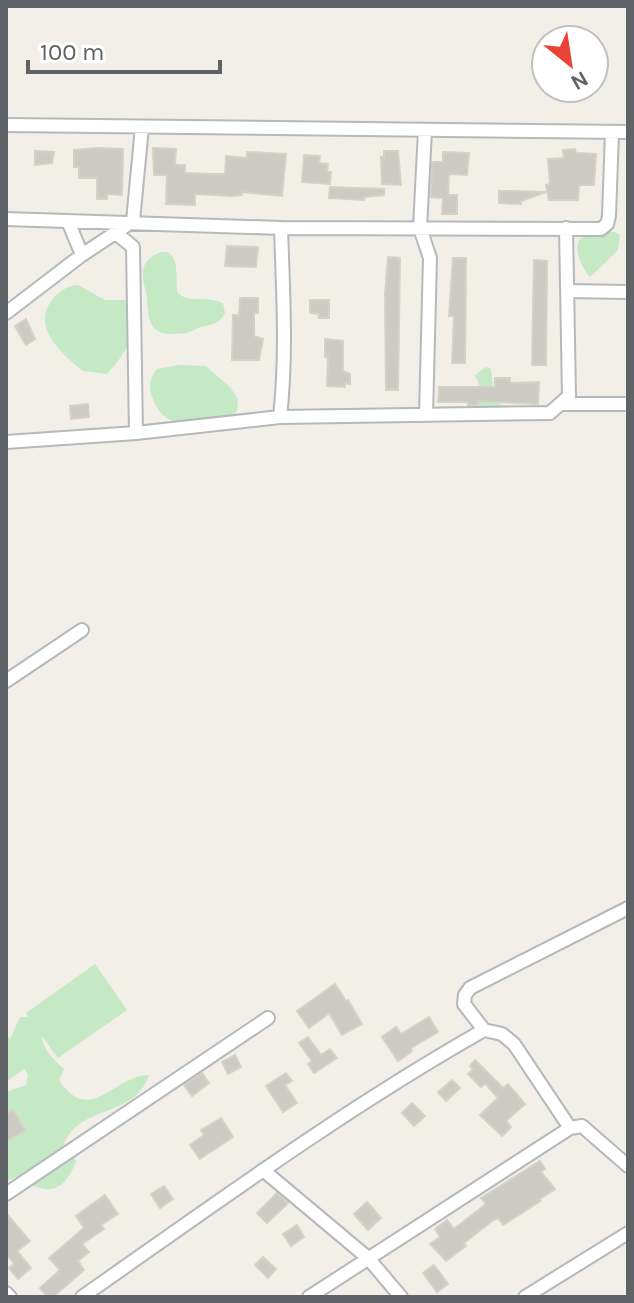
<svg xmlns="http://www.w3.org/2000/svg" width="634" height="1303" font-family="Karla,sans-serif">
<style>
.green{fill:#c5e8c5}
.building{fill:#cccac5;stroke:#d6d1c6;stroke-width:2}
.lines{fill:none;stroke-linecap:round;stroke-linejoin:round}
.minor-casing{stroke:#b5b8bc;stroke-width:16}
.minor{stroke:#fff;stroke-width:12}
</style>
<rect width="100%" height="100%" fill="#f1efe8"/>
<path class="green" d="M615,232L620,235L618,250L590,277C582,268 570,246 583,236C590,231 607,232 615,232Z
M162,252H168L172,255L176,265L177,292C187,304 205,295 223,303L225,313C217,328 207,323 194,330C185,335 181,333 171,334C145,334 149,311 146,292C144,284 141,275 144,267C146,259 155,254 162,252Z
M78,285L105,300H125L135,303C137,334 128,351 107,374L83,371C62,354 31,327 52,300C59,291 67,286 78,285Z
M179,365L206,366C216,376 231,385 238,399L237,410L232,420C200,422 167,435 153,399C148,387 149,379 157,369Z
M486,367L491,369L495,402L511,408L479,410L477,405L481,389L475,375Z
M95,964L127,1010L58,1058L41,1035C44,1051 53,1059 64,1069L59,1080C90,1127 112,1076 149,1075C135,1119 76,1104 63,1147L72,1152L76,1162C61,1198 44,1193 16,1177L6,1181V1092L26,1085L28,1074L24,1069L6,1082V1034L10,1039L20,1017H28L26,1013Z"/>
<path class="building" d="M99,148L123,149L122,195L107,194V199H97V178H79V167H74V150Z
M153,148L176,149L175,165H185V173L208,174H225L226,156L247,158V152L286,154L282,196L242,192V195L232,196L195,194V205L166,204L167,175H154Z
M575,149L576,153L596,154L594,185H579L578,200H549L546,185L550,184L548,159L564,158L563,150Z
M35,151L54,152L52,163L35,165Z
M384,151H398L401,185L382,184L381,157H384Z
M443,152L469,153L467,175L449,174L448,195H457V214H442L443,198L431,197L432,162H443Z
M304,155L320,156L319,163L328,164L327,172H331L330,184L302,182Z
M330,187L384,189V195L364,197V200L329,198Z
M499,191H511L546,192L521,201V204L499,203Z
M227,246L258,247L256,267L225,266Z
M388,257L400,258L398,390H386L385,294Z
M453,258H466L465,363H452L454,316H449Z
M534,260L547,261L546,365H532Z
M240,298H258V313H254V336L263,339L259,360H232L233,315H239Z
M310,300H329V318H319V314L310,313Z
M26,319L35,339L26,345L15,326Z
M325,339L343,341V371L350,374V384L345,383V387L327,386L328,357H325Z
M495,378H510V383L539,382L538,404L478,401V405H468V402H438L439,387H495Z
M88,404L89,417L71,419L70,406Z
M335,984L346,1001L348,1000L362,1024L342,1035L329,1013L309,1028L297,1011Z
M429,1017L438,1032L411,1048L412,1051L398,1061L382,1037L396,1027L401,1034Z
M308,1037L321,1055L330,1049L337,1058L314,1073L308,1064L312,1061L299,1043Z
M235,1055L241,1067L228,1074L222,1062Z
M475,1060L503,1088L508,1084L525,1104L506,1121L511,1127L502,1136L480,1115L498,1098L485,1083L481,1087L468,1074L473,1069L470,1066Z
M202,1073L209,1083L192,1096L184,1085Z
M286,1073L292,1081L285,1085L297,1103L283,1112L266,1086Z
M452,1080L460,1088L446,1101L438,1092Z
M412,1103L425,1116L414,1126L402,1113Z
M13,1110L25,1130L6,1141V1114Z
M221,1118L233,1137L200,1159L190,1145L204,1135L201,1130Z
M540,1161L545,1169L541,1172L555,1189L538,1200L540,1201L503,1225L498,1218L492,1221L464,1243L466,1246L446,1261L430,1244L440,1237L435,1229L447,1220L454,1229L486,1204L481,1198Z
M164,1186L173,1199L160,1208L151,1194Z
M277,1193L288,1203L267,1223L257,1213Z
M105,1195L118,1214L101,1225L104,1229L82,1244L89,1252L78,1261L84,1270L53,1297H48L40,1288L60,1270L49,1258L84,1228L76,1216Z
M367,1202L381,1218L368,1230L354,1214Z
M6,1213L30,1241L17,1251L31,1268L18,1279L9,1268L14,1264L9,1257L6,1259Z
M297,1225L304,1237L291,1246L283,1234Z
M263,1257L276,1269L268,1278L255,1265Z
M434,1265L448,1284L437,1292L423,1273Z"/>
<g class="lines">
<defs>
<path id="minor" d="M6,125L628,132
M425,130L420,228L430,258L426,415
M6,219L281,228L601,229L607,224L609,216L612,132
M68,221L82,255
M117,234L133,247L136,433
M568,291L628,292
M6,313L82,255L133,221L142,127
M562,404H628
M280,417C287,354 283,292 281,228
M6,442L136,433L280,417L550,413L569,396L566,228
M6,681L82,630
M570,1128L514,1044L502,1034L484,1030L464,1004L465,995L470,988L628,908
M263,1170L368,1258L401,1297
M6,1194L268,1018
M6,1293L10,1297
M82,1297C215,1204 343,1110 484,1030
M309,1297L570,1128L582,1126L628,1166
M525,1297L628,1233"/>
</defs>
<use href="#minor" class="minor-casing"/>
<use href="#minor" class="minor"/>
</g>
<rect width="634" height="1303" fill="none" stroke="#5f6368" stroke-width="16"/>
<g transform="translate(570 64) rotate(150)"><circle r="38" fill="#ffffff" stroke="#bfc1c3" stroke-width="2"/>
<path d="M0-6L14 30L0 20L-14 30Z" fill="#ea4335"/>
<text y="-12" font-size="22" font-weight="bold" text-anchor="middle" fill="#5f6368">N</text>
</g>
<path d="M28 60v12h192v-12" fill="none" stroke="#5f6368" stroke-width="4"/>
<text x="40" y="60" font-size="24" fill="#5f6368" stroke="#ffffff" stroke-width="6" paint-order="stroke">100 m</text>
</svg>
